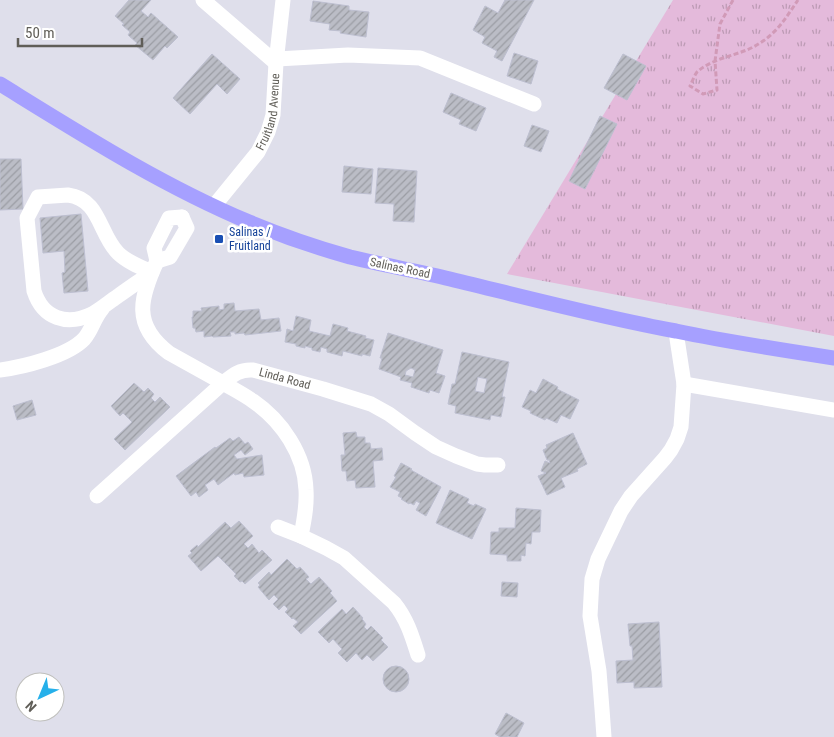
<svg xmlns="http://www.w3.org/2000/svg" width="834" height="737" font-family="'Roboto Condensed',sans-serif">
<style>
.grass{fill:url(#grass-tufts)}
.building{fill:url(#building-hatch);stroke:#bdbfd0;fill-rule:evenodd}
.lines{fill:none;stroke-linecap:round;stroke-linejoin:round}
.path{stroke:#d19ab7;stroke-width:3;stroke-dasharray:5 2.5;stroke-linecap:butt}
.minor{stroke:#fff;stroke-width:15}
.major{stroke:#a6a0ff;stroke-width:15}
.transit-dot{fill:#1a4fb4;stroke:#fff;stroke-width:2}
.labels{text-anchor:middle;dominant-baseline:central;stroke-width:5;stroke-linejoin:round;paint-order:stroke}
.street-label{font-size:12px;fill:#605e58;stroke:#fff}
.transit-label{font-size:12px;fill:#164399;stroke:#fff;text-anchor:start}
</style>
<defs>
<pattern id="grass-tufts" width="24" height="20" patternUnits="userSpaceOnUse" patternTransform="scale(1.25)"><rect width="24" height="20" fill="#e4badb"/><path d="M3 7l-1-3M5 7V3M7 7l1-3M15 17l-1-3M17 17v-4M19 17l1-3" fill="none" stroke="#bc9ab4"/></pattern>
<pattern id="building-hatch" width="6" height="6" patternUnits="userSpaceOnUse" patternTransform="scale(1.25)"><rect width="6" height="6" fill="#bbbdc6"/><path d="M-1 1l2-2M0 6l6-6M5 7l2-2" fill="none" stroke="#9b9da4"/></pattern>
</defs>
<rect width="100%" height="100%" fill="#dfdfeb"/>
<path class="grass" d="M673,0H834V336L507,274Z"/>
<path class="building" d="M129,0H151L141,11L148,17L151,13L178,37L167,48L165,46L153,60L135,45L137,43L128,35L130,32L122,25L124,24L115,16Z
M505,0H534L502,61L494,57L497,51L482,43L485,37L473,30L485,6L498,13Z
M313,1L349,6V10L369,12L366,37L340,33L341,31L329,30L330,24L310,21Z
M514,53L538,61L531,84L507,76Z
M212,54L240,79L227,94L217,84L190,114L173,98Z
M623,54L646,66L627,100L604,88Z
M451,93L486,108L476,131L459,124L461,120L443,112Z
M600,116L617,124L585,189L569,181Z
M532,125L549,131L541,152L524,146Z
M0,159H21L23,209L0,210Z
M344,166L373,169L371,194L342,192Z
M378,168L417,171L414,222L393,221L394,204L375,203Z
M81,214L88,291L64,293L62,273L65,272L64,251L43,253L40,218Z
M234,303L235,311L259,309L261,320L279,318L281,331L245,335L244,333L235,334V332H230L231,336L213,337L212,336L204,337V331L196,332L195,328H193L192,317H193V311H202L201,308L219,306V310L224,309V304Z
M296,316L311,320L309,331L330,336L333,324L348,328L347,331L366,336L365,338L374,340L370,356L362,354V356L343,351L342,356L327,352V349L321,347L320,352L312,350V348L305,346V348L296,346V344L285,342L287,329L293,331Z
M388,333L443,350L436,373L445,376L439,393L430,390L429,393L411,387L412,383L400,380L401,377L379,369L382,358H380ZM411,368L415,370L413,377L405,375L406,371Z
M462,352L509,362L502,397H505L501,417L491,415L490,420L455,413L456,406L448,404L452,384H455ZM478,377L487,379L484,393L475,391Z
M543,379L558,387L557,389L579,400L570,419L561,415L557,423L546,418L545,420L530,413L531,411L522,407L530,390L536,393Z
M134,383L144,392L148,388L154,394L151,398L155,402L160,397L170,407L125,450L114,439L132,422L123,413L120,416L111,406Z
M32,400L36,415L17,420L13,406Z
M356,432L357,437H365V443H370L371,449L382,448L383,460L373,461L375,487L356,488L355,480L347,481L346,471H342L341,455H345L343,433Z
M573,433L587,464L577,469L578,471L561,478L565,487L547,495L538,476L546,473L541,471L545,461L550,463L549,460H547L543,450L547,448L546,445Z
M239,437L245,444L248,442L253,449L245,455L241,450L234,455L237,459L262,455L264,475L244,477L243,473L235,475L234,473L218,485L214,479L205,485L208,490L199,497L196,492L191,496L176,476L215,447L216,448L230,438L233,441Z
M401,463L412,469L411,470L441,487L426,516L416,510L420,503L416,501L414,505L410,503L409,504L401,499L402,498L398,496L400,492L390,487L396,477L394,476Z
M450,490L469,499L467,503L474,506L475,504L486,509L472,539L436,523Z
M516,508L541,510L540,532H532L531,544L526,543L525,556L521,555V561H507V555L490,554L491,532H499V528H515Z
M239,521L253,536L244,544L248,548L252,544L259,553L262,550L272,560L245,584L242,581L240,582L234,576L236,574L218,556L201,571L188,556L192,553L190,551L197,545L198,547L225,522L231,528Z
M287,559L297,569L300,567L309,577L306,579L311,584L319,577L332,591L330,593L337,601L301,634L293,626L298,622L293,618L292,619L285,612L288,609L284,605L279,610L273,604L278,599L274,595L269,600L258,587L260,585L258,583L269,572L271,575Z
M502,582L518,583L517,597L501,596Z
M353,607L363,618L362,619L366,624L364,627L367,630L371,626L383,638L381,640L388,647L373,661L367,655L362,660L356,653L347,662L338,653L342,649L333,639L329,643L318,632L342,609L346,614Z
M659,622L662,687L634,688V682L617,683L616,661L633,660L632,646H630L628,624Z
M383 679a13 13 0 1 1 26 0a13 13 0 1 1-26 0Z
M506,713L524,723L517,737H510L508,736L507,737H500L495,734Z"/>
<g class="lines">
<path class="path" d="M733,0L720,24L715,61L717,90L703,94L690,86C692,82 694,76 697,72C715,56 741,56 760,43C778,32 787,16 798,0"/>
<g class="minor">
<path d="M203,0L276,63"/>
<path d="M277,59L348,55L420,58L534,104"/>
<path d="M68,195C100,199 99,234 118,253C127,262 140,267 152,272C141,280 129,288 118,296C109,302 101,309 92,314C67,326 43,319 34,291L27,218L38,197Z"/>
<path id="s1" d="M214,206L258,152L268,132L273,115L276,63L283,0"/>
<path id="s2" d="M182,217L169,218L154,248L157,261C140,298 132,325 169,353L223,383C233,375 240,369 253,370L323,389L371,404L389,414L415,433L436,447L456,456L477,464L485,465H498"/>
<path d="M157,261L170,257L187,228L182,217"/>
<path d="M676,332L684,384"/>
<path d="M0,370C23,367 68,356 84,339C92,330 94,318 102,309"/>
<path d="M97,496L223,383C233,389 243,394 253,401C282,421 305,455 306,490C307,506 304,521 301,536L326,548L344,558L394,603C407,619 412,636 418,655"/>
<path d="M278,527L301,536"/>
<path d="M604,737L602,709L599,671L590,616L592,579L598,559L621,511L631,496L665,458L671,450L677,439L681,427L684,384L834,410"/>
</g>
<path class="major" d="M0,84C81,134 161,185 249,222C280,235 318,248 350,257C383,265 417,271 450,279C525,297 600,317 676,331C728,342 781,350 834,358"/>
</g>
<rect class="transit-dot" x="214" y="234" width="10" height="10" rx="2.5"/>
<g class="labels">
<g class="street-label">
<text stroke="none"><textPath href="#s1" startOffset="112">Fruitland Avenue</textPath></text>
<text transform="translate(400 268) rotate(12)">Salinas Road</text>
<text stroke="none"><textPath href="#s2" startOffset="292">Linda Road</textPath></text>
</g>
<g class="transit-label">
<text x="229" y="232">Salinas /<tspan x="229" dy="14">Fruitland</tspan></text>
</g>
</g>
<g transform="translate(40 697) rotate(224)"><circle r="24" fill="#ffffff" stroke="#bfbfbc"/>
<path d="M0-4L9 19L0 12L-9 19Z" fill="#26b0ea"/>
<text y="-8" font-size="14" font-weight="bold" text-anchor="middle" fill="#605e58">N</text>
</g>
<path d="M18 38v8h124v-8" fill="none" stroke="#605e58" stroke-width="2.5"/>
<text x="25" y="38" font-size="15" fill="#605e58" stroke="#ffffff" stroke-width="4" paint-order="stroke">50 m</text>
</svg>
